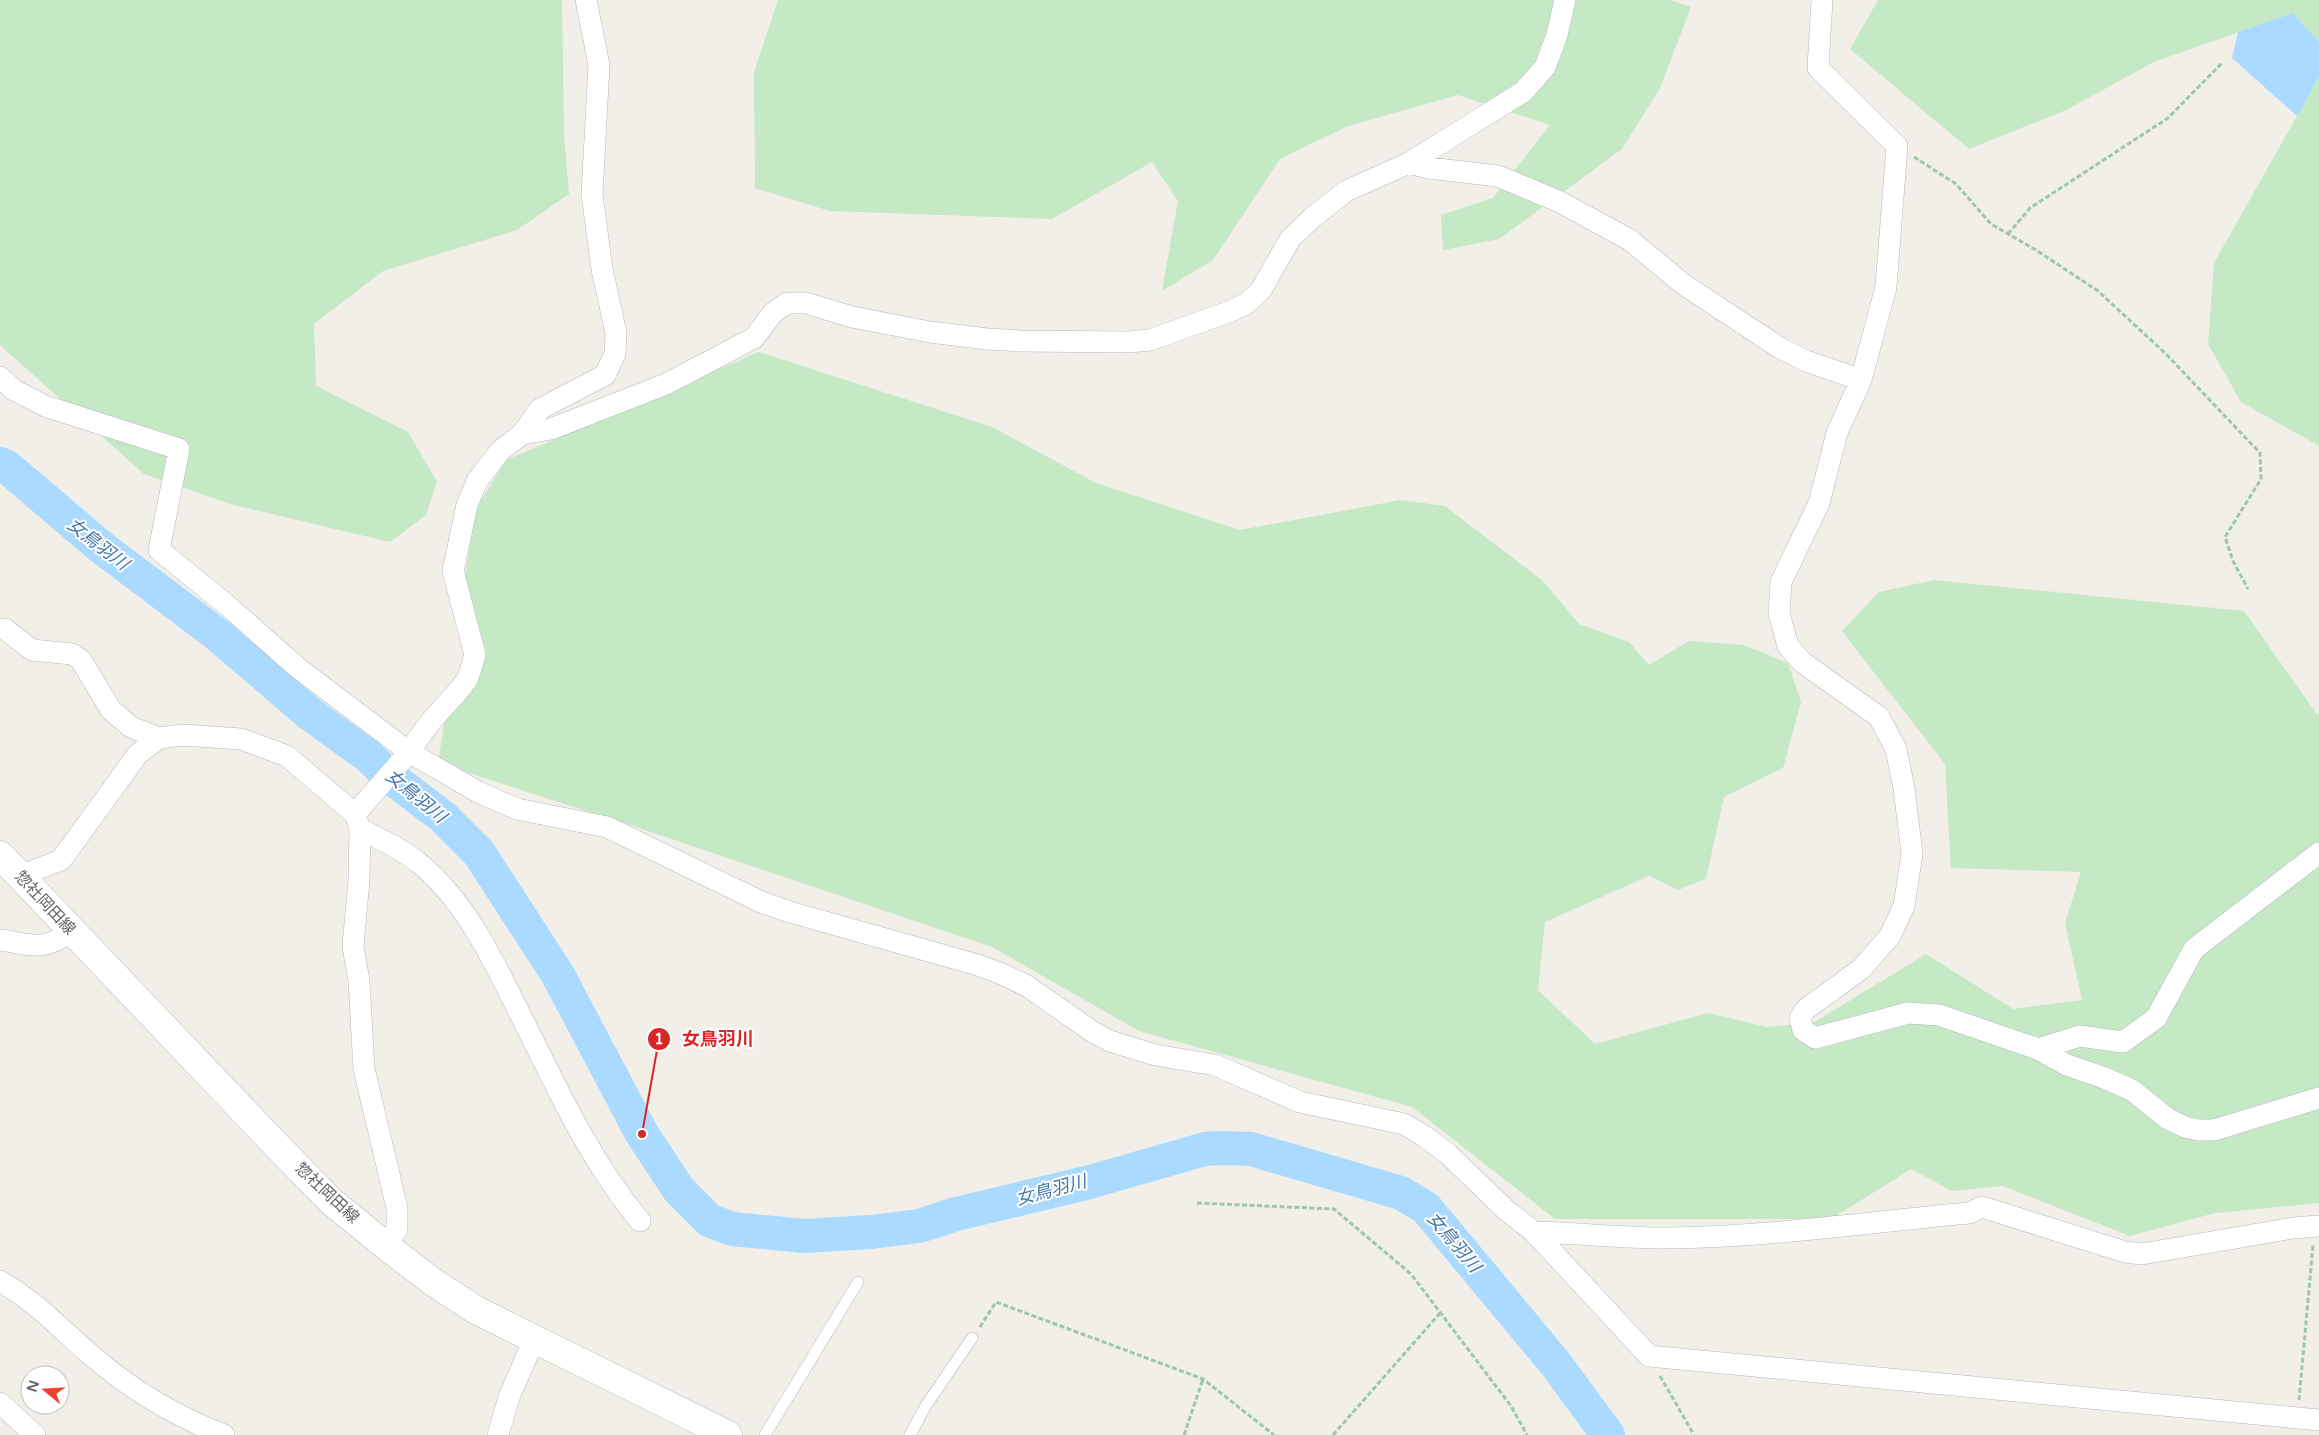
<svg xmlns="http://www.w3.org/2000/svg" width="2319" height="1435" font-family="'Varela Round','Noto Sans JP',sans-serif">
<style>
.green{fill:#c5e8c5}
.water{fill:#aadaff}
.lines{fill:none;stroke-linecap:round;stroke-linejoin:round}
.river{stroke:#aadaff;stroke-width:34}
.service-casing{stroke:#b5b8bc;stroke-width:12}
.minor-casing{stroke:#b5b8bc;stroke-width:22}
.secondary-casing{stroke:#b6babf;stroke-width:29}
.path{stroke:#9cc7a9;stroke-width:3;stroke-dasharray:5 2.5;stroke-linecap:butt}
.service{stroke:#fff;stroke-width:11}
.minor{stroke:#fff;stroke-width:21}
.secondary{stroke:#fff;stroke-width:28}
.labels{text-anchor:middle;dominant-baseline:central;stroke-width:4;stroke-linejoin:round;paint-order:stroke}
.street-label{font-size:16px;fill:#5f6368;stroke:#fff}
.water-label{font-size:18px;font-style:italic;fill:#4174aa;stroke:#fff}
.leader{fill:none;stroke:#d62828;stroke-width:2}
.callout-dot{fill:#d62828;stroke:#fff;stroke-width:2}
.mark-label{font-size:15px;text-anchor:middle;font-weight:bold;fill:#fff}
.callout-label{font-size:18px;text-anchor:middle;font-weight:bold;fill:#d62828;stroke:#fff;stroke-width:4;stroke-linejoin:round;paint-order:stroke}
</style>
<rect width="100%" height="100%" fill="#f1efe8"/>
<path class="green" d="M0,0H562L564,133L569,194L517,230L383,271L314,324L316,386L408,432L437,482L426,515L390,542L230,504L144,474L0,345Z
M778,0H1670L1691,7L1660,88L1622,149L1499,239L1443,250L1441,215L1493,198L1550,125L1458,95L1348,126L1280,159L1213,260L1162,291L1178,201L1152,162L1052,219L830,211L755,188L754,72Z
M1878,0H2319V42L2293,13L2154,62L2066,110L1969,149L1850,49Z
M2319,77V446L2241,402L2208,344L2214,263Z
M759,352L992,427L1096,483L1240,530L1401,500L1445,506L1543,581L1579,624L1629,642L1649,665L1689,641L1744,645L1788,663L1801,702L1783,768L1724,797L1706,879L1678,890L1649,876L1545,922L1538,990L1595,1044L1708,1013L1767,1027L1813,1023L1926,954L2013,1009L2082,1000L2065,923L2081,872L1951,868L1945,764L1842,631L1879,592L1934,580L2244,611L2316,713L2319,714V1203L2215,1213L2130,1236L2003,1186L1952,1191L1911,1169L1831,1219H1555L1412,1107L1139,1031L992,947L639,828L438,763L444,723L474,688L486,652L465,576L476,508L506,460Z"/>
<path class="water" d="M2293,13L2319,42V77L2297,116L2232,58L2238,32Z"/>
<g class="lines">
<path class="river" d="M0,464L7,467L101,547L219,636L310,714L368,756L389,776L443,817L479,853L558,975L642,1134L679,1190L709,1220L732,1229L804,1236L871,1232L919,1226L956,1214L1086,1183L1205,1149L1220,1148L1251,1149L1401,1193L1426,1208L1555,1363L1608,1435"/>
<defs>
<path id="service" d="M765,1435L858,1282
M910,1435L925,1407L972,1338"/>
<path id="minor" d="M1822,0L1818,68L1897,146L1886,287L1861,380L1837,433L1819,503L1781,582L1779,613L1788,646L1802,662L1879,717L1896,749L1904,788L1912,854L1904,906L1890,936L1861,969L1806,1009L1800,1018L1803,1030L1815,1038L1908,1013L1939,1015L2038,1049L2067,1065L2102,1077L2132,1090L2168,1119L2185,1127L2199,1130H2214L2319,1098
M1409,163L1429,168L1498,176L1560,202L1630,240L1683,284L1780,348L1806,361L1861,380
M0,377L14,390L45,406L179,449L159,550L228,606L298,668L409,752L478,792L517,809L607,827L761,902L790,912L978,965L1002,974L1027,986L1093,1032L1110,1041L1155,1055L1215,1065L1300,1102L1404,1124L1424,1136L1447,1153L1506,1210L1534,1232L1649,1356L2319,1420
M522,434L551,429L666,384L754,338L773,313L787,303H806L852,317L930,332L987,339L1021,341L1129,342L1150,340L1231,311L1247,303L1261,290L1290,239L1312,218L1346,191L1409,163L1523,92L1545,67L1557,35L1565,0
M5,629L32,650L72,654L81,660L111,710L131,727L159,738
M360,829C380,839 402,849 419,863C463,899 489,952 514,1002C552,1077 586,1156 640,1221
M20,876L61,860L138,754L159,738L182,735L241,739L287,756L355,814
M0,940C34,945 42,952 72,931
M2038,1049L2080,1036L2123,1042L2156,1018L2194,949L2319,853
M1534,1232C1578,1233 1623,1238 1667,1238C1768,1237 1868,1222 1969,1213L1982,1207L2125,1252L2142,1254L2293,1228L2319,1226
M386,1246L397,1229V1208L364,1069L359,981L353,946L359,880L360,829L355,814L403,759L432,720L460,689L468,678L475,655L453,571L467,505L477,481L500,451L522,434L540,409L605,375L615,354L616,333L602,269L592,195L599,65L586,0
M0,1281C40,1304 64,1333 98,1361C136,1393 178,1417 224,1435
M0,1403L35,1435
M498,1435L509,1397L534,1340"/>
<path id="secondary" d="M0,855L279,1148L332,1202L386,1246L433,1282L476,1310L728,1435"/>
</defs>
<use href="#service" class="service-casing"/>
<use href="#minor" class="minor-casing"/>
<use href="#secondary" class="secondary-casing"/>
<path class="path" d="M1914,157L1956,184L1991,224L2036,250L2098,291L2165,353L2260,453L2261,479L2225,537L2233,561L2248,589
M2008,234L2030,208L2168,118L2223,62
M1197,1203L1334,1209L1411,1274L1511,1406L1527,1435
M980,1327L996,1302L1203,1379L1274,1435
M1660,1376L1694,1435
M2299,1400L2313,1245
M1184,1435L1203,1379
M1333,1435L1441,1312"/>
<use href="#service" class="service"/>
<use href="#minor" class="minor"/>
<use href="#secondary" class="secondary"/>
</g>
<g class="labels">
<g class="street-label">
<text transform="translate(45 903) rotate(47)">惣社岡田線</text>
<text transform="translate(327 1193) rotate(43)">惣社岡田線</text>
</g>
<g class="water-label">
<text transform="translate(98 544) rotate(38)">女鳥羽川</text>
<text transform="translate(416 796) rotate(40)">女鳥羽川</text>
<text transform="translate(1051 1190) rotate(-15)">女鳥羽川</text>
<text transform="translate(1454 1242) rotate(50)">女鳥羽川</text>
</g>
</g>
<path class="leader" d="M642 1134L659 1039"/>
<g class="callout-dot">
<circle cx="642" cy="1134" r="5"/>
<circle cx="659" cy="1039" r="12"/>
</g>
<g class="mark-label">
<text x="659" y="1044">1</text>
</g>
<g class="callout-label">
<text x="718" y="1045">女鳥羽川</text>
</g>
<g transform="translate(45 1390) rotate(288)"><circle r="24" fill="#ffffff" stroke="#bfc1c3"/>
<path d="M0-4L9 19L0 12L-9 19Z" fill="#ea4335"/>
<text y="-8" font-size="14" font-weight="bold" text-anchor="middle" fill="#5f6368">N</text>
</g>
</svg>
